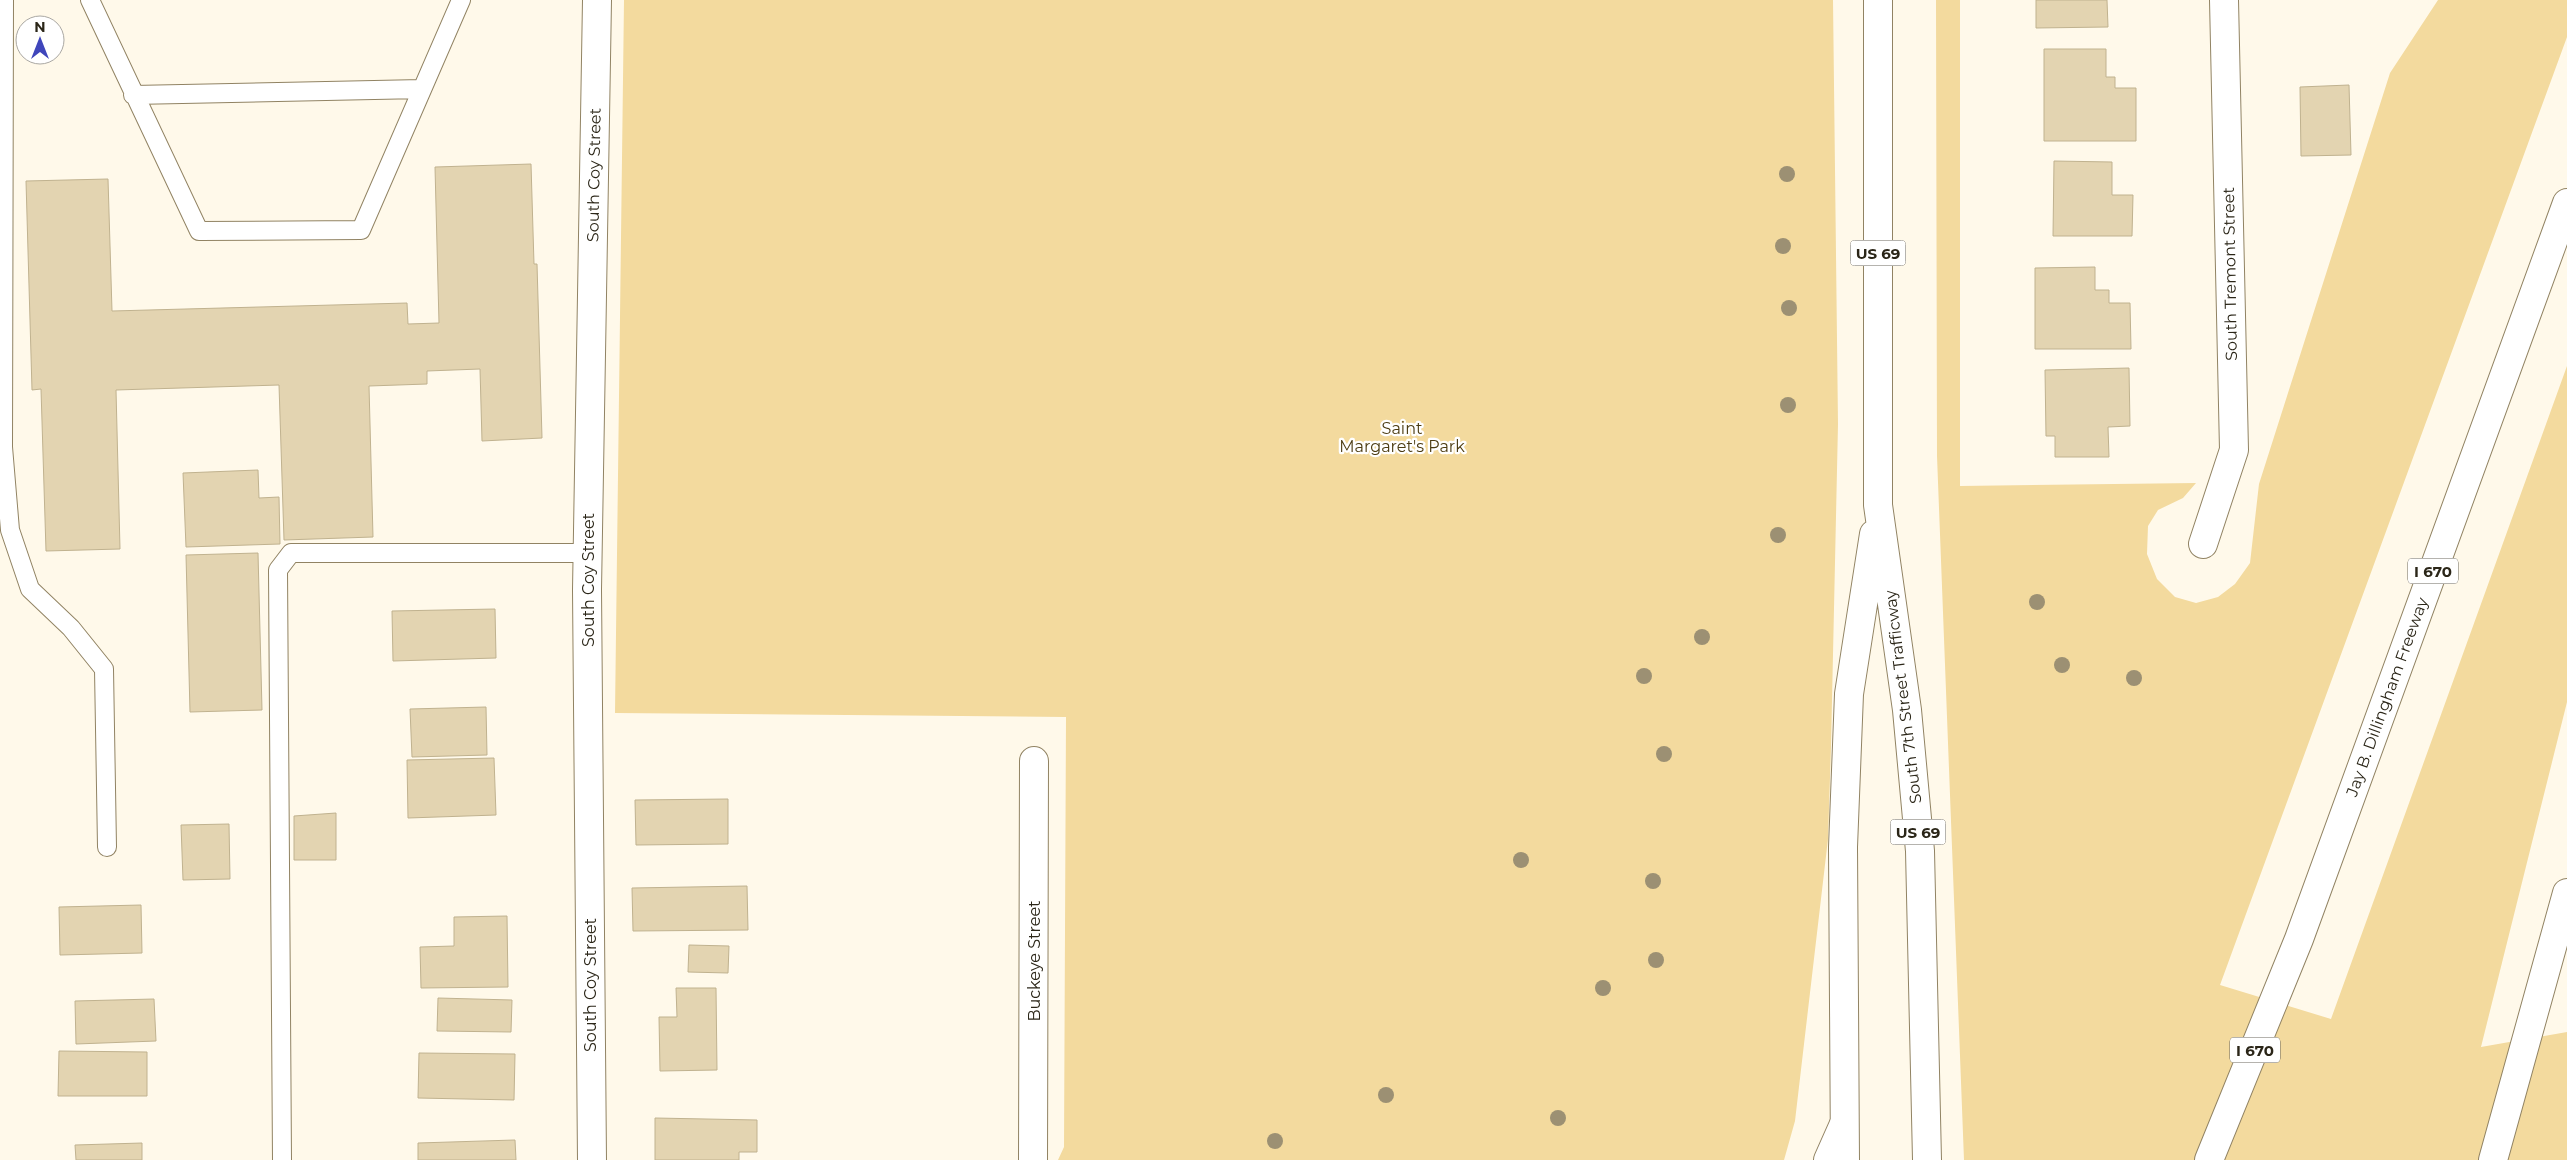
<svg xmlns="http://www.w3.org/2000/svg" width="2567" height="1160" font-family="Montserrat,sans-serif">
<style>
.green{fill:#f3da9e}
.building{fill:#e3d4b1;stroke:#c0b28f}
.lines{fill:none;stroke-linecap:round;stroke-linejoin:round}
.service-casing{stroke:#918363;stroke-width:20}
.minor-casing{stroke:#918363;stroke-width:30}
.primary-casing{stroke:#918363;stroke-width:30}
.motorway-casing{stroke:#918363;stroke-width:30}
.service{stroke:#fff;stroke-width:18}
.minor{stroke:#fff;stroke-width:28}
.primary{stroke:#fff;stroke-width:28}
.motorway{stroke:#fff;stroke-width:28}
.tree{fill:#9c9073}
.labels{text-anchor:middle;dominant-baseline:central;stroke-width:4.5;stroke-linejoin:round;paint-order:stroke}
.shield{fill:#fff;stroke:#6b675d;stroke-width:1}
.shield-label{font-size:15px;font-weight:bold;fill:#2b2618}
.street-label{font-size:16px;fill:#2b2618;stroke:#fff}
.park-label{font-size:16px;fill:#4b3b11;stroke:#fff}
</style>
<rect width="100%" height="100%" fill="#fff9ea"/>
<path class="green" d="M624,0H1833L1838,424L1831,747L1828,839L1795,1121L1784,1160H1058L1064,1147L1066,717L615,713Z
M1936,0H1960V486L2196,483L2183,498L2158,510L2148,526L2147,554L2157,579L2175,597L2196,603L2218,597L2235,584L2250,563L2259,484L2390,73L2438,0H2567V37L2220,985L2331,1019L2567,366V702L2481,1047L2567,1032V1160H1964L1937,456Z"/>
<path class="building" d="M2036,0H2107L2108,27L2036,28Z
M2044,49H2106V77H2115V88H2136V141H2044Z
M2349,85L2351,155L2301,156L2300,87Z
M2054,161L2112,162V195H2133L2132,236H2053Z
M531,164L534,264H537L542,438L482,441L480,369L427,371V384L369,386L373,537L284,540L279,385L116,390L120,549L46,551L41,389L32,390L26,181L108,179L112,311L407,303L408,324L439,323L435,167Z
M2095,267V290H2109V303H2130L2131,349H2035V268Z
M2129,368L2130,426L2108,427L2109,457H2055V436H2046L2045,370Z
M258,470L259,498L279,497L280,544L186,547L183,473Z
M258,553L262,710L190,712L186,555Z
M495,609L496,658L393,661L392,611Z
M486,707L487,755L412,757L410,709Z
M494,758L496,815L408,818L407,760Z
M728,799V844L636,845L635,800Z
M336,813V860H294V816Z
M229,824L230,879L183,880L181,825Z
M747,886L748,930L633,931L632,888Z
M141,905L142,953L60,955L59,907Z
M507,916L508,987L421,988L420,947L454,946V917Z
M689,945L729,946L728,973L688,972Z
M676,988H716L717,1070L660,1071L659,1017H677Z
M438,998L512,1000L511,1032L437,1031Z
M154,999L156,1041L76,1044L75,1001Z
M59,1051L147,1052V1096H58Z
M419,1053L515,1054L514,1100L418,1098Z
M655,1118L757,1120V1152H739V1160H655Z
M515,1140L516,1160H418V1143Z
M142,1143V1160H76L75,1145Z"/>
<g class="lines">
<defs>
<path id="service" d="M4,0L3,447L10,530L30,589L71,628L104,669L107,847
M90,0L199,231L361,230L461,0
M133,95L422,89
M282,1160L278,570L291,553H588"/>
<path id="minor" d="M2203,544L2234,450L2224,0
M592,1160L587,590L597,0
M1033,1160L1034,761"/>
<path id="primary" d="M1878,0V505L1907,710L1920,851L1927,1160
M1845,1160L1843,847L1849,694L1874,534"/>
<path id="motorway" d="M1828,1160L1844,1124
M2209,1160L2299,939L2567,203
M2493,1160L2567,893"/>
</defs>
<use href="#service" class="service-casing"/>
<use href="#minor" class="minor-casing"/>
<use href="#primary" class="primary-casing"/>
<use href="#motorway" class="motorway-casing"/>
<use href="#service" class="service"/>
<use href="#minor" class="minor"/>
<use href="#primary" class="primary"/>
<use href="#motorway" class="motorway"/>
</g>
<g class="tree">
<circle cx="1787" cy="174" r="8"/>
<circle cx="1783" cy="246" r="8"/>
<circle cx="1789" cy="308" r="8"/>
<circle cx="1788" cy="405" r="8"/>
<circle cx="1778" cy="535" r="8"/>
<circle cx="2037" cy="602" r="8"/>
<circle cx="1702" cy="637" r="8"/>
<circle cx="2062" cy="665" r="8"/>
<circle cx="1644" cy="676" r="8"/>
<circle cx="2134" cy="678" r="8"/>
<circle cx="1664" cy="754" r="8"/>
<circle cx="1521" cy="860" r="8"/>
<circle cx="1653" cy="881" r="8"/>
<circle cx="1656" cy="960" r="8"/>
<circle cx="1603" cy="988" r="8"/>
<circle cx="1386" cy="1095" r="8"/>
<circle cx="1558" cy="1118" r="8"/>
<circle cx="1275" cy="1141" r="8"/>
</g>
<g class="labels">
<g class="shield">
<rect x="1850.5" y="240.5" width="55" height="25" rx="4"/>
<rect x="2408" y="558.5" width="50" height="25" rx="4"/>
<rect x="1890.5" y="819.5" width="55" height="25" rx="4"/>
<rect x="2230" y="1037.5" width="50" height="25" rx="4"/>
</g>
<g class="shield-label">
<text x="1878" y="253">US 69</text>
<text x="2433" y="571">I 670</text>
<text x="1918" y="832">US 69</text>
<text x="2255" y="1050">I 670</text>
</g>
<g class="street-label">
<text transform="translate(594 175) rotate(-89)">South Coy Street</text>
<text transform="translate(2230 274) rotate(-91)">South Tremont Street</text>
<text transform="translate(588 580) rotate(-90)">South Coy Street</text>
<text transform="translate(1903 697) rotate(-97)">South 7th Street Trafficway</text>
<text transform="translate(2387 697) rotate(-70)">Jay B. Dillingham Freeway</text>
<text transform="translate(1034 961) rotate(-90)">Buckeye Street</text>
<text transform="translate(590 985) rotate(-90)">South Coy Street</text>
</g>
<g class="park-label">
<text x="1402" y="428">Saint<tspan x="1402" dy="18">Margaret's Park</tspan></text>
</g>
</g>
<g transform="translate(40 40)"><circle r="24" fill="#ffffff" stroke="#aaa8a3"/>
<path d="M0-4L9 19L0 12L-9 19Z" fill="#3f46bb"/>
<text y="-8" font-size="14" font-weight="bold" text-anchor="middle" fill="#2b2618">N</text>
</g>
</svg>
